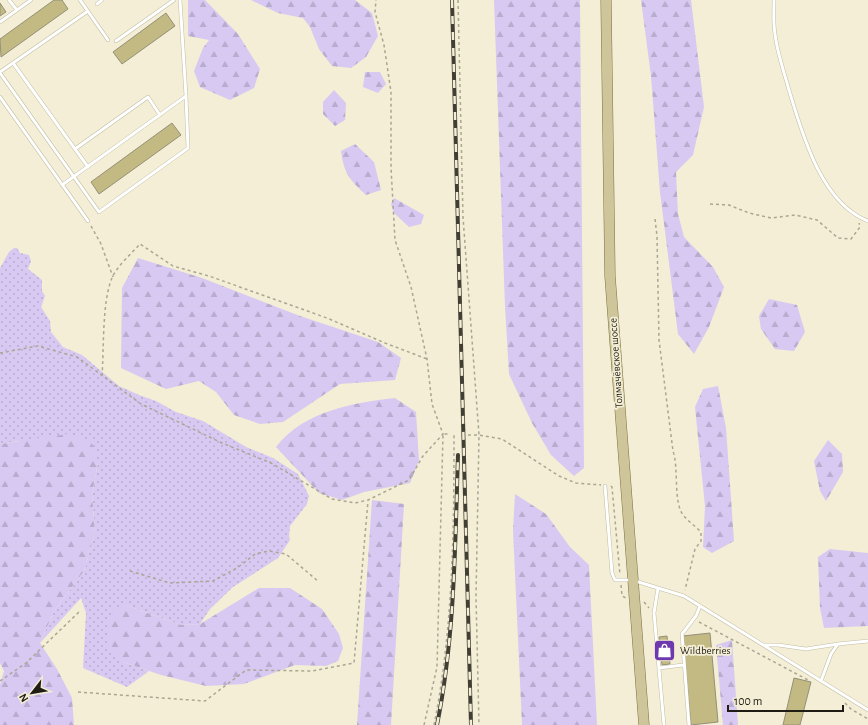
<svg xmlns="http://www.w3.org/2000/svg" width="868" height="725" font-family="'Alegreya Sans',sans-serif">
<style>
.grass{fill:url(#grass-dots)}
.forest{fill:url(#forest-firs)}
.building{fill:#c3b983;stroke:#949079}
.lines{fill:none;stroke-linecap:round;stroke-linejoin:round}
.lane-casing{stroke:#c1bda4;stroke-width:4}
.primary-casing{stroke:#7b7140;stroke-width:11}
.path{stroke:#aaa692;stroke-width:1.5;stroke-dasharray:3 3;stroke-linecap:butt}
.lane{stroke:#fff;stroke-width:3}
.primary{stroke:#cec59b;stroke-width:10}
.rail-casing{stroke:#413e33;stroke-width:4}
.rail{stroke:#f3eed5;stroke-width:2.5;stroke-dasharray:8;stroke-linecap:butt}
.labels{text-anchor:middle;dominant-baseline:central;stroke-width:3.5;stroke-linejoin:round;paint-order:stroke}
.street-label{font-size:11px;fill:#1e1c13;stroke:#f3eed5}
.poi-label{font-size:11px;fill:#1e1c13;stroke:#f3eed5;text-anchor:start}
</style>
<defs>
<pattern id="grass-dots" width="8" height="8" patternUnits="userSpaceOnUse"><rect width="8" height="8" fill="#d7c9f2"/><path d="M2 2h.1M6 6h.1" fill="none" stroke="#b8accf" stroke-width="1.8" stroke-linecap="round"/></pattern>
<pattern id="forest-firs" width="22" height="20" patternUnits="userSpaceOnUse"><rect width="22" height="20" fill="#d7c9f2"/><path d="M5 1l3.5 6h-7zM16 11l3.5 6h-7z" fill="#b8accf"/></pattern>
</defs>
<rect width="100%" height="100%" fill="#f3eed5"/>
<path class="grass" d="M14,248H17L20,253L29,255L31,261L28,269L42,280V291L45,296L41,307L50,321L51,332L63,347L82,355L119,386L139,395L156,401L176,412L203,421L246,447L273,458L298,474L309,496L307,504L290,526L289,537L290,540L278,558L233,587L210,609L200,624L181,625L125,605L123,662L149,671L127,687L83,668L86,613L81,598L40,643L54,611L84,571L95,532L92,495L98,462L19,441L0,444V268L9,252Z"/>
<path class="forest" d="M188,0H205L238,34L260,69L254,88L230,100L200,87L194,71L203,48L209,40L188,36Z
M251,0H355L372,13L378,36L366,57L351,68L332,66L319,49L310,27L303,18L278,13Z
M494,0H580L584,468L574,476L551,455L532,423L509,374L505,306Z
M641,0H691L704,107L693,155L676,172L678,214L684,237L713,267L724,287L709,327L694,354L678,334L660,192L651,76Z
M365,72H380L386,84L378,93L363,87Z
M334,90L346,103L345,120L335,126L323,114V102Z
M355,144L374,162L381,190L366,195C350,180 344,174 341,151Z
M394,198L424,215L421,224L409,227L394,213L391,204Z
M138,258L202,278L300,316L378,342L401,358L395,380L340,384L283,422L260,424L234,415L216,392L199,381L166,389L121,368L122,288Z
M769,299L797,305L805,332L794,351L775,349L761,329L759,316Z
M718,386L726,428L734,541L712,553L703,547L705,506L695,407L703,389Z
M395,398L416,412L419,461L410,483L364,492L342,500L319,493L276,447C304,411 352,403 395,398Z
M67,434L91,440L98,462L92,495L95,532L84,571L54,611L40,643L57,669L72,698L74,725H0V685L4,671L0,663V444Z
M828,440L842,454L843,472L826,501L820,491L814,461Z
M515,494L546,514L570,547L589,565L597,725H522L513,530Z
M372,500L404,504L391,725H357Z
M830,549L868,553V626L824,628L820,608L818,557Z
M259,588H290L322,609L339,634L343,648L338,661L326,666L295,665L244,684L206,686L161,675L123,662L107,648L108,624L112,610L125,605L181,625L200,624Z
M732,640L738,725H723L716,645Z"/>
<path class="building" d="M54,0H62L68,9L1,57L0,39Z
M0,3L6,12L0,16Z
M166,13L175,26L122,64L113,52Z
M172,123L181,135L99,194L91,182Z
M710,633L718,722L691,725L683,636Z
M667,636L670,664L662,665L659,637Z
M794,678L811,682L800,725H783Z"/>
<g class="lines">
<defs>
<path id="lane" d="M9,0L17,10
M80,0L108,40
M774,0C774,11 773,22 775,34C777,52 784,72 789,90C802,133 821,203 868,221
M97,4L102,0
M0,22L31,0
M116,41L174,0
M0,72L13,63
M0,73L99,212L188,148L186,96
M0,97L88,221
M75,149L13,63L88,11
M88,167L75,149L148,97L160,115
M62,185L186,96L180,0
M605,486L612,573L615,580H632L684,596L868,710
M658,588L654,613L664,725
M764,645H778L806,649L838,644
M659,668L683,665
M821,681L831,654L838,644L868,641
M689,725L682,634L696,616L700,606"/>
<path id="primary" d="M606,0L610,276L644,725"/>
</defs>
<use href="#lane" class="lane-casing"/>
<use href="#primary" class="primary-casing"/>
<path class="path" d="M458,0L463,217L479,435L476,597L479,725
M710,204L729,205L749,213L771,218L795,215L817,220L838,238L851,239L860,227L859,223
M655,219L657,236L659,340L673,451C679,468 673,501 683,515C688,521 695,526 701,532V541L695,549L685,590
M91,226L101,244L113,277
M0,353L38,346L77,357L141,404L222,443L271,463L332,499L355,503L368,500L409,480L423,456L443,434L432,404L427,359L411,287L395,240L391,168V92L384,45L375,12L376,0
M102,376C104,349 102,301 112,278C117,266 131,254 140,244L173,266L209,276L327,318L385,343L427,359
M468,435H479L502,439L559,476L576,483L601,485
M611,486L612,487L620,575
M130,571L170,583L213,581L237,568L255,554L269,551L286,554L319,582
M621,585L622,596L626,598
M644,602L649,608
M699,622L808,680
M0,681L26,663L80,611
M78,692L205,701L246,670L312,671L354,663L368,501
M845,703L851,709L868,719
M424,725L437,667L443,434H448
M434,725C453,630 454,531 454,434"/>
<use href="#lane" class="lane"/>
<use href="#primary" class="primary"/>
<defs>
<path id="rail" d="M452,0L471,725
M437,725C455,636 455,546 458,455"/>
</defs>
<use href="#rail" class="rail-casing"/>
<use href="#rail" class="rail"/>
</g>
<defs>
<symbol id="shop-square" viewBox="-11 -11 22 22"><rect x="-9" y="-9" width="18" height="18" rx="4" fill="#6e38ae" stroke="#f3eed5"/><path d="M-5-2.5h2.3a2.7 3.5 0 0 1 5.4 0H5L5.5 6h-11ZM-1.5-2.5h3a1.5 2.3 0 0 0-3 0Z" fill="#fff"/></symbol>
</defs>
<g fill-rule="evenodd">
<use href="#shop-square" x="652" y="638" width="25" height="25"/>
</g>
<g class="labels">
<g class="street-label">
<text transform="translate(616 363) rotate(-94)">Толмачёвское шоссе</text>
</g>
<g class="poi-label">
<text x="680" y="650">Wildberries</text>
</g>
</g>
<g transform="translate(32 693) rotate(239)" stroke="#f3eed5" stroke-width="3" paint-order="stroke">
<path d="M0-3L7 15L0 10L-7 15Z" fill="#1e1c13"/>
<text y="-6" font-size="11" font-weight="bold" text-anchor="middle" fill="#1e1c13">N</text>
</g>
<path d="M728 705v6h115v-6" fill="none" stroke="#1e1c13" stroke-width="2"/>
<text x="734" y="705" font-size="12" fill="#1e1c13" stroke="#f3eed5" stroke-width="3" paint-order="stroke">100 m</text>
</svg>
